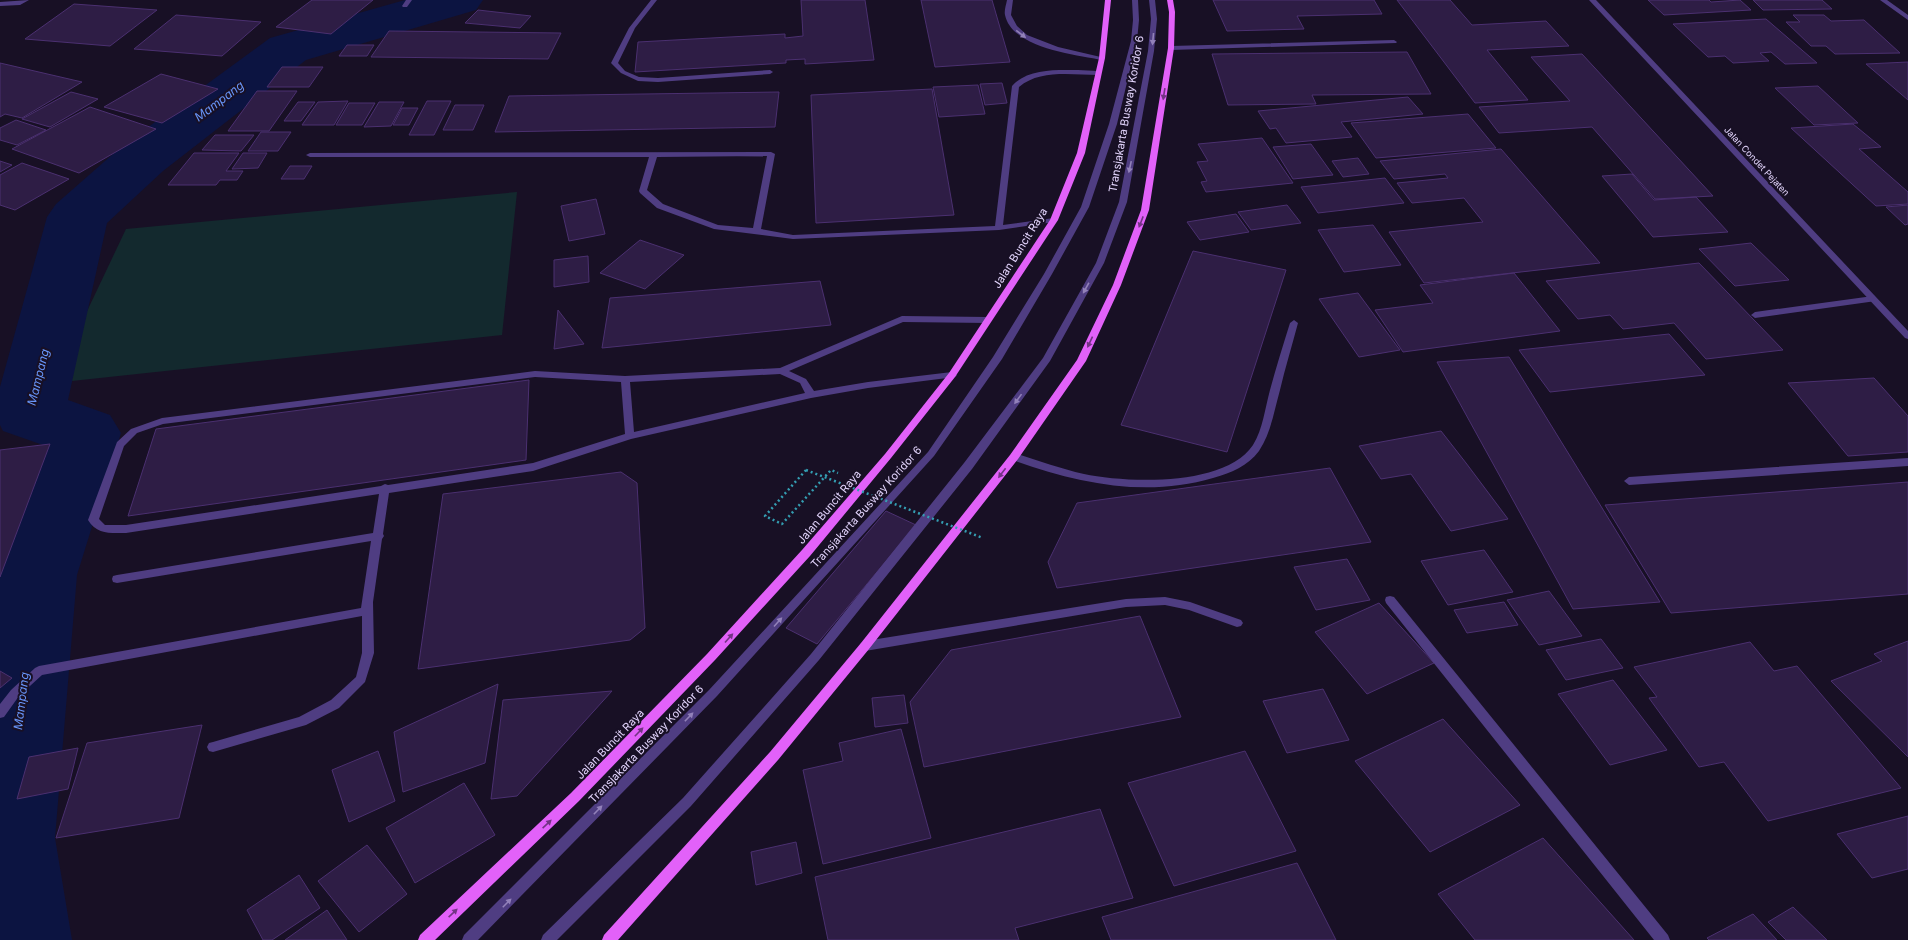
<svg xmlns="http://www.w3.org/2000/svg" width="1908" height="940" font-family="Inter,sans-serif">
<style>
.green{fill:#13292e}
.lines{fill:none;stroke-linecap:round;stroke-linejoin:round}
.river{fill:#0c1441;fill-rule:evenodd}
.building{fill:#2e1d45;stroke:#4b3070}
.path{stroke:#349eb2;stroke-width:2.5;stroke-dasharray:2 3;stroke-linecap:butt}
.lane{fill:#4f3d82;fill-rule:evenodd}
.street{fill:#4f3d82;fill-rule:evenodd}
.primary{fill:#e261f9;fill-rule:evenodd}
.path-bridge{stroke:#349eb2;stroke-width:2.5;stroke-dasharray:2 3;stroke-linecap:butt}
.oneway{fill:#9281b9}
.oneway2{fill:#733484}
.labels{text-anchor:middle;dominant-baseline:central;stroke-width:4;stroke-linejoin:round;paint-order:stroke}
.far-street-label{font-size:9px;fill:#e3d5fd;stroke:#181025}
.street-label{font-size:11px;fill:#e3d5fd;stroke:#181025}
.water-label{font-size:12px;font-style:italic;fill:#6895f9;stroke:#181025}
</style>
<rect width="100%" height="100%" fill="#181025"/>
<path class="green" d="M517,192L502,335L53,383L126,229Z"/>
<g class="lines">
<path class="river" d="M405,0H483L476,10L306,60L163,171L107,223L68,400L110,415L121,433L77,575L55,838L72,940H0V561L43,445L3,431L0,425V387L47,217L56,204L121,147L270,38Z"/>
</g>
<path class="building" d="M312,0H373L331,34L276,27Z
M801,0H865L874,60L805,64V59L786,60V63L635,72L638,42L785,34V38L803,36Z
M921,0H992L1010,62L935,67Z
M1213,0H1374L1382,14L1297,16L1304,29L1227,31Z
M1397,0H1450L1472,25L1546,21L1569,46L1487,50L1528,100L1475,103Z
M1648,0H1709L1711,2L1740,0L1751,10L1664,15Z
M1753,0H1822L1832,9L1763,10Z
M74,4L157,10L110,46L25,39Z
M478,10L531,16L520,28L465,23Z
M176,15L261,22L222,56L134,49Z
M1793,15H1824L1831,21L1864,20L1900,53L1835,54L1826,46H1811L1786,22H1800Z
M1766,19L1817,63L1785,64L1771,52L1760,53L1769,61L1733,63L1725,56L1708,57L1673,24Z
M389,31L561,33L548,59L371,57Z
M347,45H374L367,56H339Z
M1407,52L1431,94L1312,95L1316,104L1228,105L1212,54Z
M1582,54L1713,196L1655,199L1592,127L1499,133L1479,107L1570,101L1531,57Z
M1908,62V100L1866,64Z
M0,63L82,82L22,118L5,114L0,117Z
M282,67H323L309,87H267Z
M161,74L218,89L162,123L104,107Z
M1002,83L1007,103L985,105L980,84Z
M978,85L985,114L939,117L933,87Z
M1818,86L1858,123L1814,125L1775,88Z
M932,89L954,215L816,223L811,95Z
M257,91H297L269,131H228Z
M71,92L98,99L50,127L22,119Z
M779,92L775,127L495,132L509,96Z
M1408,97L1423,114L1341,122L1352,137L1286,143L1276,128L1270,129L1258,111Z
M348,101L334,125H302L318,102Z
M427,101H451L434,135H409Z
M298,102H315L301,121H284Z
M379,102H404L391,126L364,127Z
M349,103H375L362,125H336Z
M455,105H484L473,130H443Z
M90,107L156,129L79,173L12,149Z
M402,108H418L409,125H393Z
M1468,114L1496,148L1376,158L1351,123Z
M16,120L46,130L17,145L0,140V128Z
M1853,124L1881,147L1859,149L1908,192V204L1876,206L1791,128Z
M261,132H291L278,151H248Z
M215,135H254L241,151L202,150Z
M1262,138L1293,183L1206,192L1201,182L1207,181L1197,162L1208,161L1198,144Z
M1311,144L1333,175L1293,179L1273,147Z
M1501,149L1600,263L1424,283L1389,232L1483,222L1464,198L1412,203L1397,183L1448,178L1445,174L1394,179L1380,161Z
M194,153H239L226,171H243L237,180H220L216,185H168Z
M243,153H267L258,168L232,169Z
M1358,158L1369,174L1343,177L1332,161Z
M0,161L12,165L0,172Z
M22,163L69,179L15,210L0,205V175Z
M290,166H312L304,179H281Z
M1632,174L1654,200L1696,197L1728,232L1653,237L1602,176Z
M1385,178L1404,203L1318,213L1301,187Z
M596,199L605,234L569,241L561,206Z
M1287,205L1301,223L1251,230L1238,212Z
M1908,205V224L1905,225L1886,207Z
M1236,214L1249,232L1200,240L1187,222Z
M1373,225L1401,265L1344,272L1318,230Z
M640,240L684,255L645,289L600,273Z
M1751,243L1789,280L1735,286L1699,249Z
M1193,251L1286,270L1227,452L1121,425Z
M588,256L589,282L554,287V260Z
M1699,263L1783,350L1706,359L1674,323L1623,329L1610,315L1578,319L1546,281Z
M1514,273L1560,331L1403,352L1375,310L1433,303L1420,285Z
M820,281L831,325L602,348L610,298Z
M1358,293L1400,350L1359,357L1319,299Z
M558,310L584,344L554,349Z
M1669,334L1705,375L1550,392L1519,350Z
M1509,357L1660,602L1573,609L1437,362Z
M1874,378L1908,416V452L1848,456L1788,383Z
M529,380L526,460L128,516L156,429Z
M1441,431L1466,463L1508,519L1451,531L1411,474L1381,479L1359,446Z
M50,444L0,577V450Z
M1330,468L1371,542L1057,588L1048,562L1077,503Z
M621,472L637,483L645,628L630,640L418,669L443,494Z
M1908,482V594L1671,613L1605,505Z
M886,511L916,525L817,644L786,628Z
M1484,550L1513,592L1448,605L1421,561Z
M1347,559L1370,600L1316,610L1294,567Z
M1549,591L1582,636L1539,645L1507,600Z
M1504,602L1518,625L1467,633L1454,610Z
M1379,603L1434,663L1367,694L1315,632Z
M1140,616L1181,717L924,767L910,702L951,650Z
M1601,639L1623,668L1566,680L1546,650Z
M1908,641V757L1831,681L1882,661L1874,654Z
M1750,642L1774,671L1797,666L1901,788L1768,821L1724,762L1699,767L1649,698L1657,697L1634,667Z
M0,671L12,678L0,688Z
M1613,680L1667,750L1610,765L1558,694Z
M498,684L485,763L403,792L394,732Z
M1323,689L1349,740L1287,753L1263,701Z
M612,691L517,796L491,799L503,700Z
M904,695L908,723L875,727L872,698Z
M1443,719L1520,805L1430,852L1355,761Z
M202,725L179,818L56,838L87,743Z
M901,729L931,838L823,864L803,770L843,761L839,743Z
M78,748L68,789L17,799L29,757Z
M378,751L395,801L349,822L332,770Z
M1245,751L1296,851L1174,886L1128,783Z
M464,783L495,835L415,883L386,828Z
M1100,809L1133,898L1015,928L1019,940H828L815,877Z
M1908,816V869L1872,878L1837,834Z
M1543,838L1634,940H1475L1438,894Z
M796,842L802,873L756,885L751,852Z
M367,845L407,894L359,932L318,881Z
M1297,863L1336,940H1111L1102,917Z
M299,875L320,908L272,940H263L247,910Z
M1793,907L1827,940H1786L1768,922Z
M327,910L347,940H285Z
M1753,914L1777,940H1709L1707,938Z"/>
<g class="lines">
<path class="path" d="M806,470L765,516L782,524L831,470L838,473"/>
<path class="lane" d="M651,0H657L635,28L618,63L625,71L639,77L658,78L770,70L773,72L770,74L658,82L638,81L621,73L611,63L629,28Z
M1007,0H1013L1011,15L1017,26L1027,35L1058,47L1105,58L1102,60C1075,55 1012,48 1005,15C1004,11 1006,5 1007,0Z
M1132,0H1138L1139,20L1137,41L1117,124L1089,207L1052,274L1002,359L934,456L717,696L478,940H462L464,935L709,690L928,452L993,357L1044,274L1081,207L1109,124L1131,41L1133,20Z
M1149,0H1155L1157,19L1154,51L1127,202L1104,263L1050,361L972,469L819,660L691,806L557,940H541L543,935L683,798L811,654L964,463L1043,358L1096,263L1119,202L1148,51L1151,19Z
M1394,40L1397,42L1396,43L1171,50L1168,48L1171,46Z
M1078,70L1098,71L1101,73L1098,75C1073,75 1040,69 1019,87L1003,225L1054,218L1058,220L1054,222L999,230L793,239L714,229L657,208L640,193L639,191L649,157H310L306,155L310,153L771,152L775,154L761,229L793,235L995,226L1012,86C1028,68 1057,70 1078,70ZM767,156L753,228L718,225L663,204L647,190L657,157Z
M1873,296L1877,299L1876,301L1755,318L1751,315L1755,312Z
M902,316L988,317L992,320L988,323L903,322L789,371L806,379L814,391L868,382L952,372L957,375L955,377L868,388L811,398L631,439L533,471L389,493L383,534L384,536L382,539L373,602L374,653L365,682L339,708L306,725L213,752L209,751L207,747L209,743L213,742L299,717L331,700L356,677L362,653V616L42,675L19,696L4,717L0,718V704L11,690L35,668L39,666L361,608L371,541L117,583L113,582L112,579L113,576L117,575L373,533L379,494L126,533C111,533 97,535 88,520L117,442L131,429L162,418L535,371L625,376L780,368ZM780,374L800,383L805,393L634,432L630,382ZM535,377L621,382L625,434L533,463L388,485L385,484L381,486L126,525H105L99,519L124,446L137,433L163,424Z
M1294,320L1298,323C1292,346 1285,368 1280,390C1274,411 1271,433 1259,451C1248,466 1231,473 1213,478C1145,498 1076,483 1010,459L1009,457L1014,453C1037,460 1060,469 1084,474C1127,483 1225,487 1253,445C1263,429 1265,408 1270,390C1276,368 1283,345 1290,323Z
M1908,458V466L1629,485L1624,481L1629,477Z
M1165,597L1190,602L1241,620L1243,623L1241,626L1237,627L1189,610L1165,605L1126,607L865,651L861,649L859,646L861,643L865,641L1126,599Z"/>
<path class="street" d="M29,0L20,5L0,6V2Z
M406,0H412L407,7H403L402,6Z
M1589,0H1596L1908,331V339L1905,338Z
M1880,0H1887L1908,15V20Z
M1390,596L1394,597L1668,935L1670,940H1654L1386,603L1385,600L1386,597Z"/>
<path class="primary" d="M1105,0H1111L1105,58L1085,153L1058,220L955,377L891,458L810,556L715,660L579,801L435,940H418L420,935L571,793L707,654L802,550L885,454L949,373L1050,220L1077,153L1099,58Z
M1167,0H1173L1175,12L1174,48L1149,210L1121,285L1086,361L1018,459L869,649L778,760L618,940H602L604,935L770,752L861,643L1010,455L1077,360L1113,285L1141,210L1168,48L1169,12Z"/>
<path class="path-bridge" d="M806,470L983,538"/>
</g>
<defs><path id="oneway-solid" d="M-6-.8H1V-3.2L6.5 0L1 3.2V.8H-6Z"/></defs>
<g class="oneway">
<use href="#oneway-solid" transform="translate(1021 34) rotate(37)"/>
<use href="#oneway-solid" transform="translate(1153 39) rotate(95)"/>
<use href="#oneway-solid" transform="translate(1130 167) rotate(102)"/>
<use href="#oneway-solid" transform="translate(1086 288) rotate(119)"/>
<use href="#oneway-solid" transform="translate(1018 399) rotate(126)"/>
<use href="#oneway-solid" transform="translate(778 622) rotate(-48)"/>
<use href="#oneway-solid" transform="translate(689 717) rotate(-46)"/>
<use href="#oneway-solid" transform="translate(598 810) rotate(-46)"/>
<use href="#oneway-solid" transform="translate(507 903) rotate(-45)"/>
</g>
<g class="oneway2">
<use href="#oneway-solid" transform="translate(1164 94) rotate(99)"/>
<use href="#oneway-solid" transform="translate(1141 222) rotate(111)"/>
<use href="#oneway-solid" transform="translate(1090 342) rotate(115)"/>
<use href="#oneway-solid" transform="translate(1002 473) rotate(127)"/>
<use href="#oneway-solid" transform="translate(729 638) rotate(-48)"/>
<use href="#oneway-solid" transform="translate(639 732) rotate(-46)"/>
<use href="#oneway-solid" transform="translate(547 824) rotate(-43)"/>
<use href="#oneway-solid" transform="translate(453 913) rotate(-43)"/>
</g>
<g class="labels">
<g class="far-street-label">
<text transform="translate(1757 161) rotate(47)">Jalan Condet Pejaten</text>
</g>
<g class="street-label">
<text transform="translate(1126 114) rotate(-80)">Transjakarta Busway Koridor 6</text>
<text transform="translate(1020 248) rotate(-58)">Jalan Buncit Raya</text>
<text transform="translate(829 507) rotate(-50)">Jalan Buncit Raya</text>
<text transform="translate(866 507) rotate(-48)">Transjakarta Busway Koridor 6</text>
<text transform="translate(610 744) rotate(-46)">Jalan Buncit Raya</text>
<text transform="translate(646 744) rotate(-46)">Transjakarta Busway Koridor 6</text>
</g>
<g class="water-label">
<text transform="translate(219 101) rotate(-37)">Mampang</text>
<text transform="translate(38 377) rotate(-76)">Mampang</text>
<text transform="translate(21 701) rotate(-83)">Mampang</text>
</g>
</g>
</svg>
